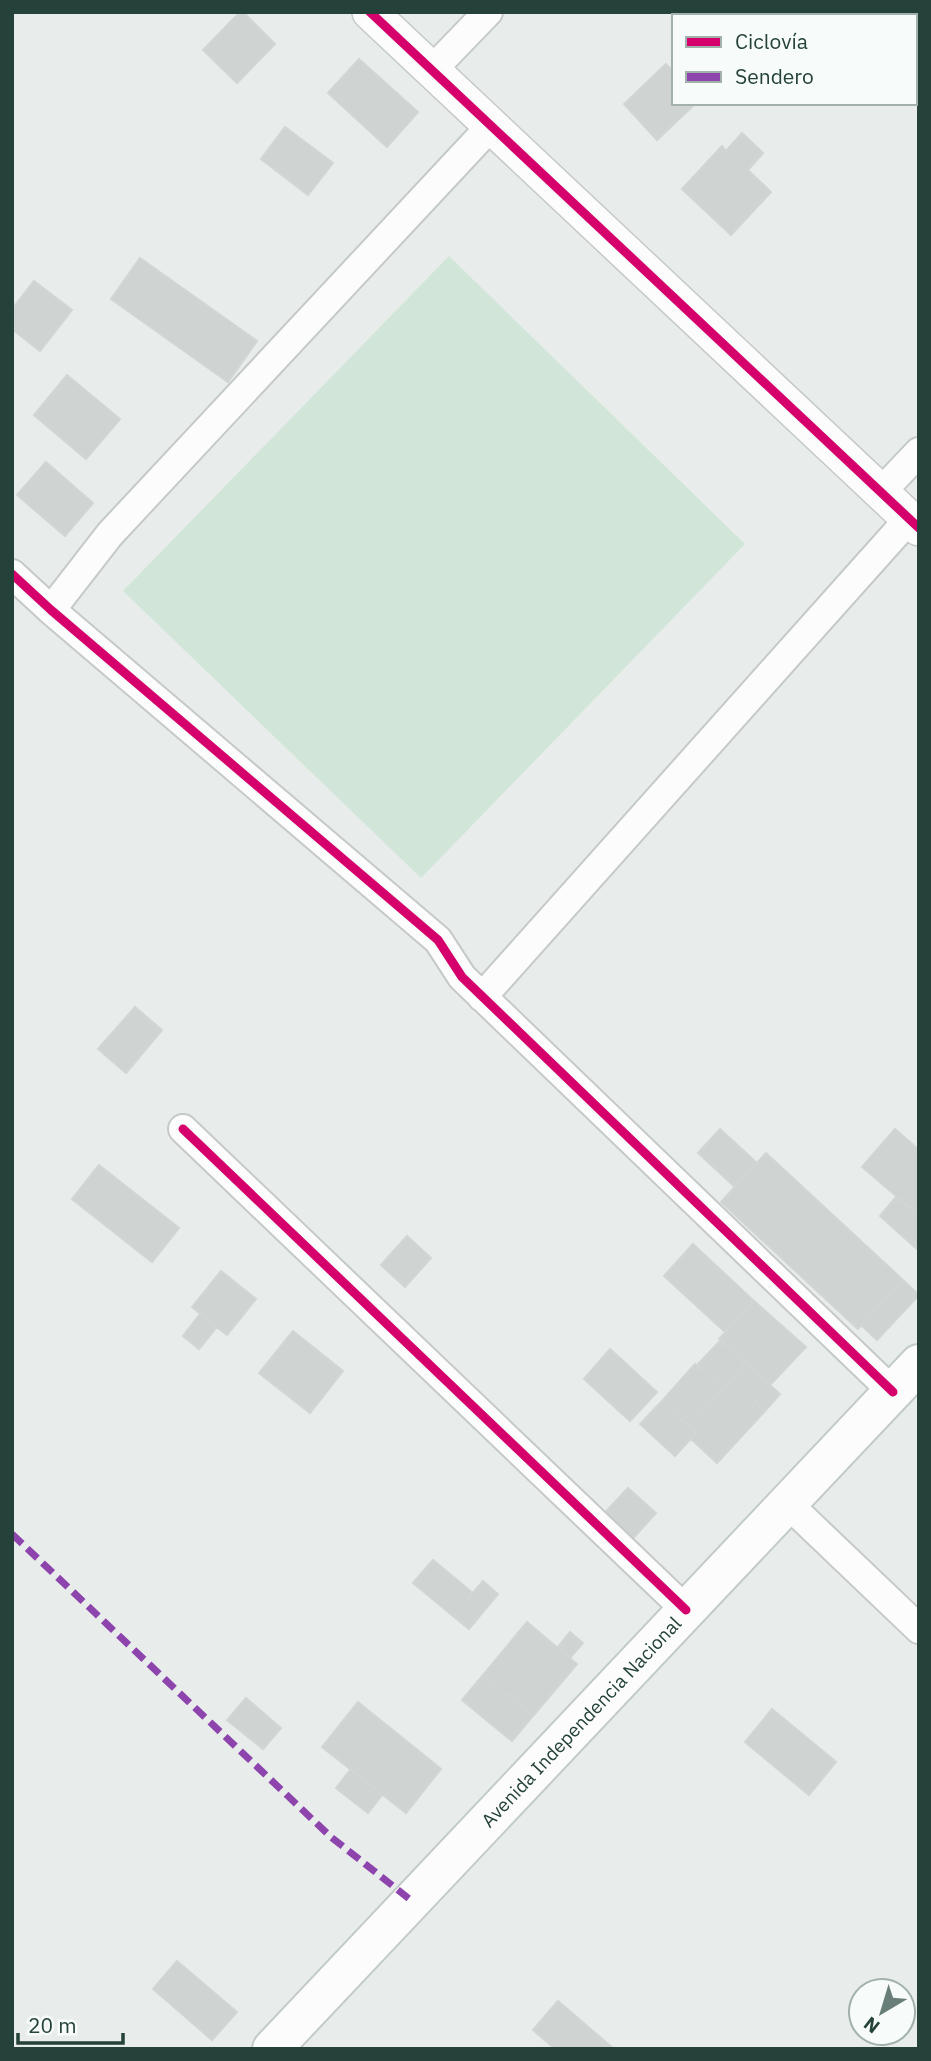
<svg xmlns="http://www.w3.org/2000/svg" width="931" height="2061" font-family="'IBM Plex Sans',sans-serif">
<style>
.pitch{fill:#d1e6d8}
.building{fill:#cfd4d2;stroke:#d1d6d4;stroke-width:2}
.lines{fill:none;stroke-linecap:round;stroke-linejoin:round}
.minor-casing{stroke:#c5cac8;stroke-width:32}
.tertiary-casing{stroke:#c5cac8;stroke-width:38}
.secondary-casing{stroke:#c3cbc8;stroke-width:42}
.minor{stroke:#fcfcfc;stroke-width:28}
.tertiary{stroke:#fcfcfc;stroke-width:35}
.secondary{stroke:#fcfcfc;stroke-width:38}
.quiet{stroke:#8e44ad;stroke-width:7;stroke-dasharray:14 7;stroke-linecap:butt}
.cycleway-casing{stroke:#f7fbf9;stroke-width:13}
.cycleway{stroke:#d6006c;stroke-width:9}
.labels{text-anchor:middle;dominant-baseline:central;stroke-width:5;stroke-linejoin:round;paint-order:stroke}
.street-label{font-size:19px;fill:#24423a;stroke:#f7fbf9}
</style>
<rect width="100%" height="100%" fill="#e8edeb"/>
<path class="pitch" d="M449,256L745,544L421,878L123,591Z"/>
<path class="building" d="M240,12H243L275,44L237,83L203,50Z
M359,59L418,112L387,147L328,93Z
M666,64L674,72V103H696L657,140L624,104Z
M285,127L333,163L308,195L261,159Z
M742,133L763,153L748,170L771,192L731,235L682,189L722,146L726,151Z
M140,258L257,341L228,382L111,299Z
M34,281L72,310L40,351L12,329V309Z
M67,375L120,419L86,459L34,415Z
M46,462L93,503L65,536L17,495Z
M135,1007L162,1030L126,1073L98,1049Z
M720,1129L757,1163L735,1187L698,1153Z
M895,1129L919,1150V1212L917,1214L862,1167Z
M766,1153L903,1280L858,1329L721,1202Z
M99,1165L179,1228L152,1262L72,1199Z
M896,1197L919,1216V1251L880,1216Z
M407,1236L431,1258L405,1287L381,1265Z
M693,1244L754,1301L725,1332L664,1276Z
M221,1271L256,1299L227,1335L192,1307Z
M903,1280L919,1295L877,1340L861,1325Z
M754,1301L806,1347L770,1385L719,1339Z
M200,1314L217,1327L199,1349L183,1336Z
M293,1331L343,1371L310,1413L259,1373Z
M721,1340L746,1363L723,1389L697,1365Z
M610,1349L657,1392L630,1421L584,1379Z
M746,1363L770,1385L755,1402L765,1411L717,1463L691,1439L696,1433L689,1427Z
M695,1364L723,1389L689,1427L662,1401Z
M770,1385L780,1394L765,1411L755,1402Z
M662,1401L696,1433L675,1456L640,1424Z
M628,1488L656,1513L627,1545L599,1519Z
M433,1560L473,1593L453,1616L413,1583Z
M483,1581L498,1594L469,1629L453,1616Z
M527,1622L577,1664L533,1716L483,1675Z
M570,1632L583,1643L570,1658L557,1648Z
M483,1675L533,1716L512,1741L462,1700Z
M246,1698L281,1728L263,1749L227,1720Z
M358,1702L441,1769L406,1813L322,1747Z
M772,1709L836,1762L809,1795L745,1742Z
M351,1769L382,1795L368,1813L336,1788Z
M177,1961L237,2012L212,2040L153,1989Z
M558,2001L614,2049H555L533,2030Z"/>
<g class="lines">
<defs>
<path id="minor" d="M432,70L488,12
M881,492L919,452
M12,574L51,610L438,940L462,977L893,1392
M51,610L110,534L491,126
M482,997L909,519
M183,1129L686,1610
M787,1503L919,1629"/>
<path id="tertiary" d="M370,12L919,528"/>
<g id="secondary">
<path id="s1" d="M272,2049L919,1364"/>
</g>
</defs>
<use href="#minor" class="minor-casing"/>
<use href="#tertiary" class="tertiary-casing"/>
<use href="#secondary" class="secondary-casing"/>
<use href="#minor" class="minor"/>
<use href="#tertiary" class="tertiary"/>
<use href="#secondary" class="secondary"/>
<path class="quiet" d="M12,1534L331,1837L412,1901"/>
<defs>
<path id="cycleway" d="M370,12L919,528
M12,574L51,610L438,940L462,977L893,1392
M183,1129L686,1610"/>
</defs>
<use href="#cycleway" class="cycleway-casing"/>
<use href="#cycleway" class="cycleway"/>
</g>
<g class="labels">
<g class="street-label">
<text stroke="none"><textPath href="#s1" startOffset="450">Avenida Independencia Nacional</textPath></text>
</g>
</g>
<rect width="931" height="2061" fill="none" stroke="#24423a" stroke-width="28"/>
<rect x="672" y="14" width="245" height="91" fill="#f7fbf9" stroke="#a3b1ad" stroke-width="2"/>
<rect x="686" y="37" width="35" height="10" fill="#d6006c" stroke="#a3b1ad" stroke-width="2"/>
<text x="735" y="49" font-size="21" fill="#24423a">Ciclovía</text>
<rect x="686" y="72" width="35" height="10" fill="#8e44ad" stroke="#a3b1ad" stroke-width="2"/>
<text x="735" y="84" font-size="21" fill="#24423a">Sendero</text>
<g transform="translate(882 2012) rotate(218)"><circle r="33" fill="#f7fbf9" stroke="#a3b1ad" stroke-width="2"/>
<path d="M0-5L12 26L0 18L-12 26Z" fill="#697e78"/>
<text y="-10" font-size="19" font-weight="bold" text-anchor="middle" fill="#24423a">N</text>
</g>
<path d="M18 2033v10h105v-10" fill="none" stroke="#24423a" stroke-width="3.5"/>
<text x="28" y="2033" font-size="21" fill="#24423a" stroke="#f7fbf9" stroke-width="5" paint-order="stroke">20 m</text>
</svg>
